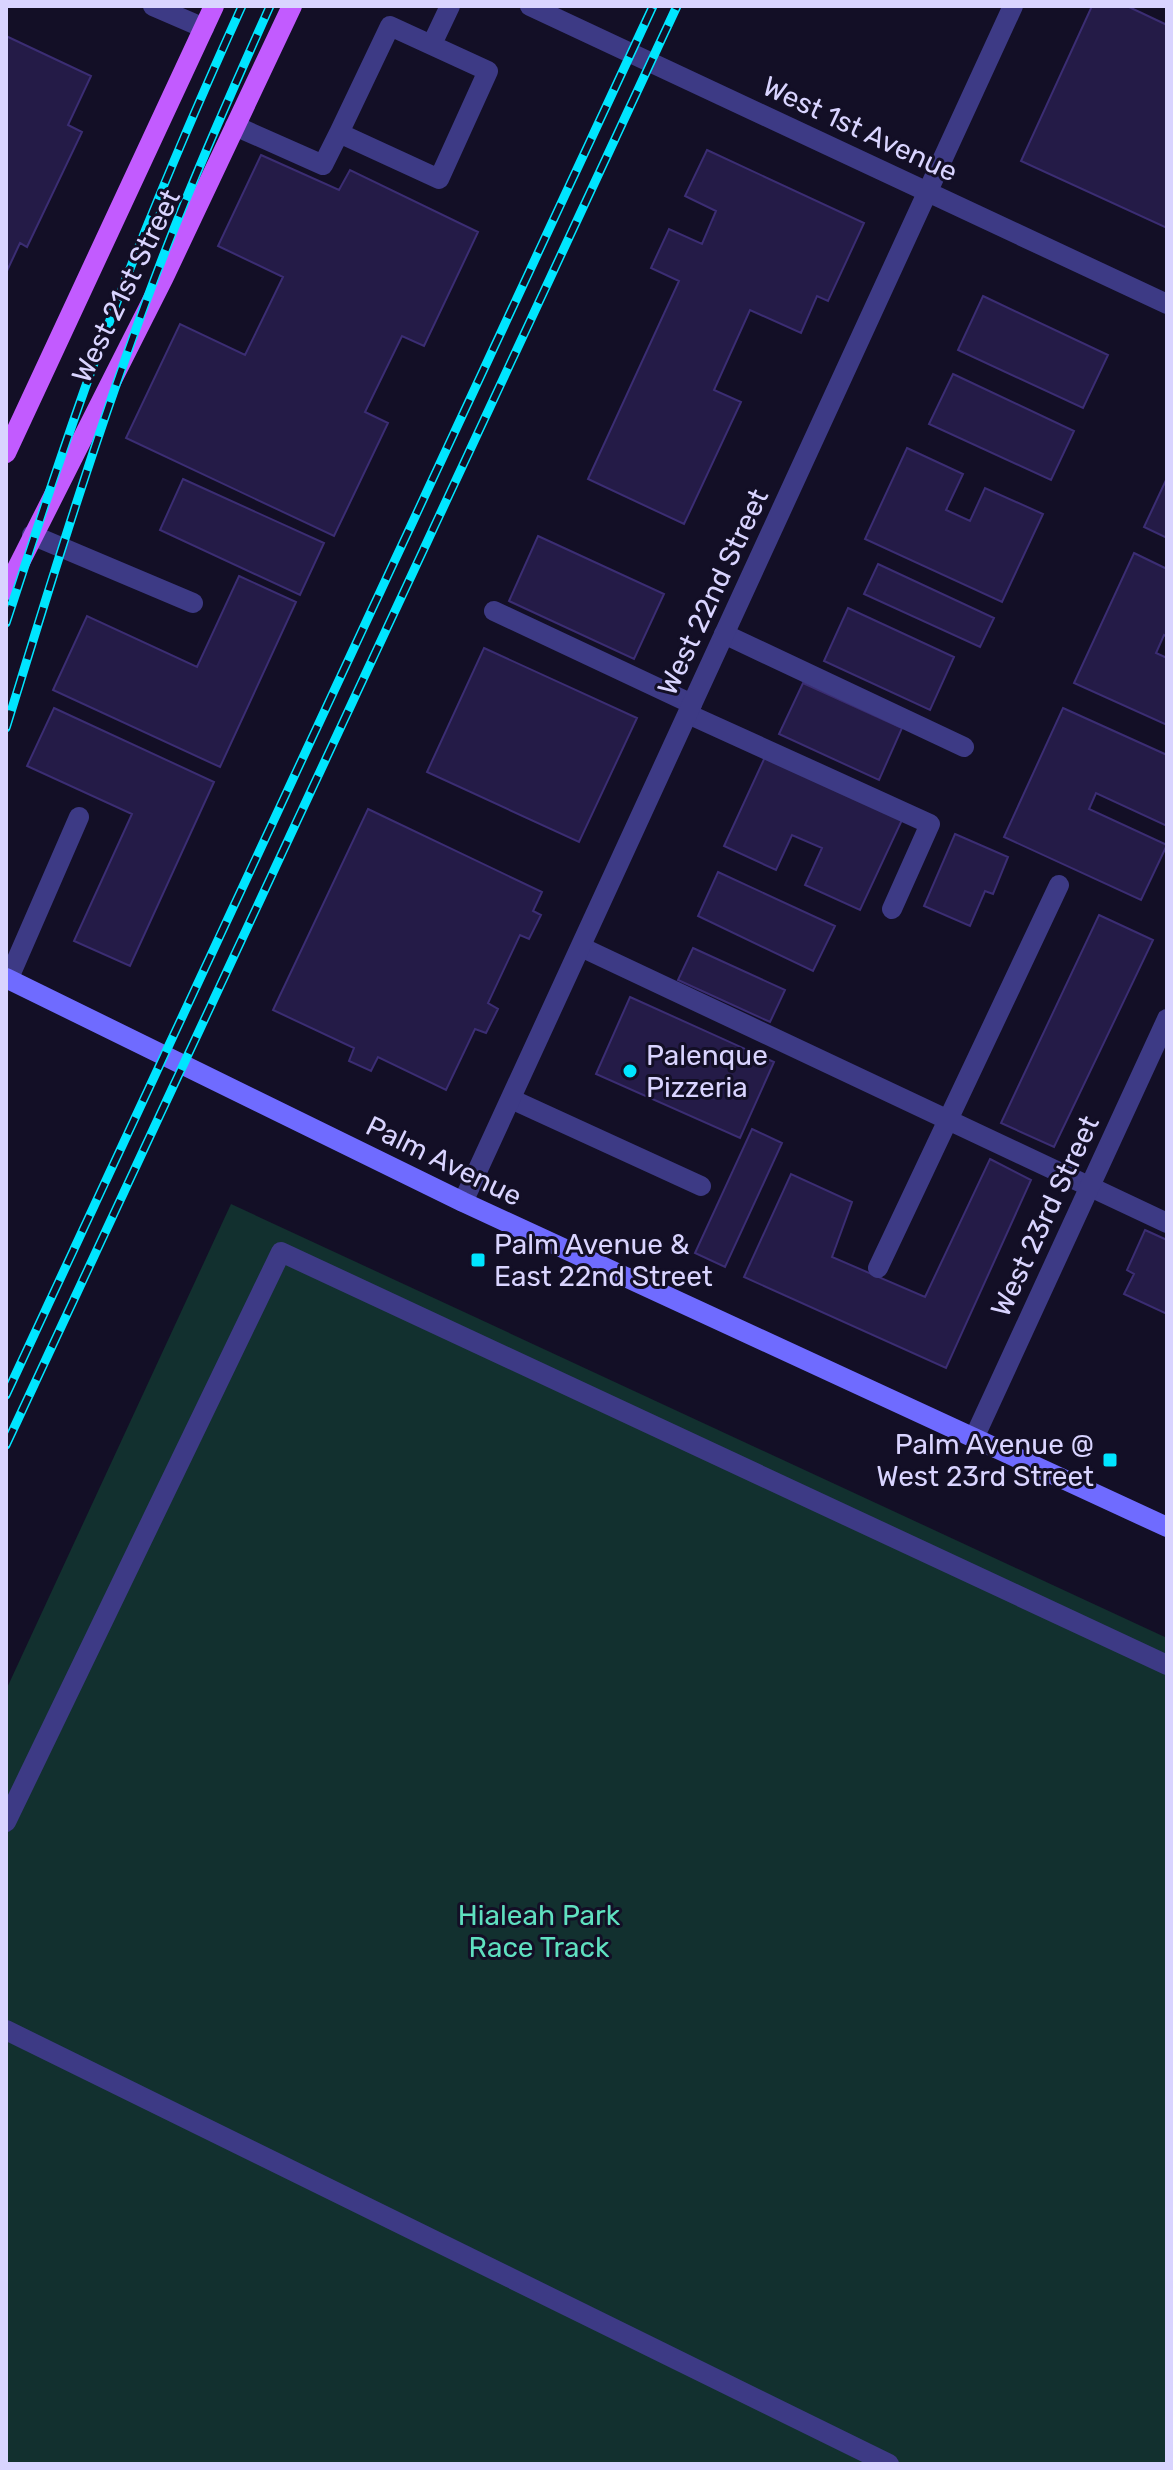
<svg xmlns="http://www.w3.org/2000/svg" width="1173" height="2470" font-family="Rubik,sans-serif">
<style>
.green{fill:#12302f}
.building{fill:#241b47;stroke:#3b2d73;stroke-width:2}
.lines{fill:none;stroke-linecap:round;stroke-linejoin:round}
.service{stroke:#3d3a85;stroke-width:20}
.minor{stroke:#3d3a85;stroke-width:20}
.tertiary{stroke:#3d3a85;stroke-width:20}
.secondary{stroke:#6f6bff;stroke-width:20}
.primary{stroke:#c25bff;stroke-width:20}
.rail-casing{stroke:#00e5ff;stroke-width:9}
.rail{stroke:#130f26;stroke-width:6;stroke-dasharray:18;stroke-linecap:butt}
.poi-dot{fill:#00e5ff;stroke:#130f26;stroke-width:3}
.labels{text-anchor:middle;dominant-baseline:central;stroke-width:6;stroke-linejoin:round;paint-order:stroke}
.street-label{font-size:28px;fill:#d9d4ff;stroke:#130f26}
.poi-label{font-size:28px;fill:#d9d4ff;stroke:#130f26;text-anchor:start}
.park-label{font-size:28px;fill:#5fe0c0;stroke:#130f26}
</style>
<rect width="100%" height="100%" fill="#130f26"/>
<path class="green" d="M231,1204L1167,1638V2464H6V1690Z"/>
<path class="building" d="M1092,6H1127L1167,25V228L1021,161Z
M6,36L91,76L68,125L82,132L27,247L20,243L6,273Z
M707,150L864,223L828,301L817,296L801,333L750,310L714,390L741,402L684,524L588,479L679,281L651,268L669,229L702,244L716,211L685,196Z
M261,155L339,190L350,170L478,232L424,346L402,336L365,412L388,423L334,536L126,438L180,324L245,355L283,277L218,246Z
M983,296L1108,355L1083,408L958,350Z
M953,374L1074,431L1051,480L929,424Z
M907,448L963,474L946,510L970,521L985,488L1043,514L1002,602L865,539Z
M1167,478V538L1144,527Z
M183,479L324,543L300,595L160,530Z
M538,536L664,594L634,659L509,601Z
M1134,553L1167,569V637L1164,635L1156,653L1167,658V725L1074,683Z
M878,564L994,618L980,647L864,594Z
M239,576L296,602L220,767L53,690L87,616L197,667Z
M848,608L954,657L930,710L824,661Z
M484,648L637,718L579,842L427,772Z
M803,683L902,728L879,780L779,734Z
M54,708L214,782L130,966L74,941L132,814L27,766Z
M1063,708L1167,755V826L1096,793L1089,809L1167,845L1141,900L1004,837Z
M765,757L902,820L860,910L805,885L822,848L792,835L776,870L724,846Z
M368,809L542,892L533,911L541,915L529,939L520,935L488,1003L498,1009L486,1033L475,1029L446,1090L378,1057L371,1071L349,1061L354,1048L273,1010Z
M955,834L1008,857L993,894L985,891L970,926L924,906Z
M718,872L835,926L813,971L698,916Z
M1099,915L1153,940L1054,1147L1001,1123Z
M693,948L785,990L770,1022L678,980Z
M630,997L774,1062L740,1138L596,1074Z
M752,1129L782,1143L725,1267L695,1253Z
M990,1159L1031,1180L946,1368L744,1277L791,1174L852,1202L832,1257L925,1297Z
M1145,1230L1167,1240V1314L1124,1294L1134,1274L1127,1270Z"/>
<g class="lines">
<path class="service" d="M153,6L204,28
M390,26L488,71L439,179L339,133Z
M432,44L450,6
M235,126L323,165L339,133
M32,535L193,603
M494,611L692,704
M724,634L964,747
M688,714L930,824L892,909
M581,947L1167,1223
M8,980L79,817
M511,1099L701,1186
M878,1268L1059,885
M6,1822L281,1252L1167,1665
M6,2030L889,2464"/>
<path class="minor" d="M530,6L1167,304
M463,1202L1013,6"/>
<path class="tertiary" d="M974,1438L1167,1019"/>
<path class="secondary" d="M6,978L463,1202L1167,1527"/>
<path class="primary" d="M6,453L214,6
M6,590L164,277L292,6"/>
<defs>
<path id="rail" d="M6,623C44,508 81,392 126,279C162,187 201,96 242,6
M6,728C51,582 96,435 150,291C186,194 228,100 270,6
M6,1395L653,6
M6,1445L677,6"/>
</defs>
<use href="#rail" class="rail-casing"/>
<use href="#rail" class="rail"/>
</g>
<g class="poi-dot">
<circle cx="630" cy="1071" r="8"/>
<rect x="470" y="1252" width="16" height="16" rx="4"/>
<rect x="1102" y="1452" width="16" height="16" rx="4"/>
</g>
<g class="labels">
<g class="street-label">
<text transform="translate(860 129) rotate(25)">West 1st Avenue</text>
<text transform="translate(126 286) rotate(-64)">West 21st Street</text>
<text transform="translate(713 592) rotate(-65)">West 22nd Street</text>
<text transform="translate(444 1161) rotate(26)">Palm Avenue</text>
<text transform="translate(1045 1216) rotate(-65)">West 23rd Street</text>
</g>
<g class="poi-label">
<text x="646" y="1055">Palenque<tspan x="646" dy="32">Pizzeria</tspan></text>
<text x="494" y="1244">Palm Avenue &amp;<tspan x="494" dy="32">East 22nd Street</tspan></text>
<text x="1094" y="1444" text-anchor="end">Palm Avenue @<tspan x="1094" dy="32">West 23rd Street</tspan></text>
</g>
<g class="park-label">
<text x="539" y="1915">Hialeah Park<tspan x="539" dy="32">Race Track</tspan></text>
</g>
</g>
<rect width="1173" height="2470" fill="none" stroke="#d9d4ff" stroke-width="16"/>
</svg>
